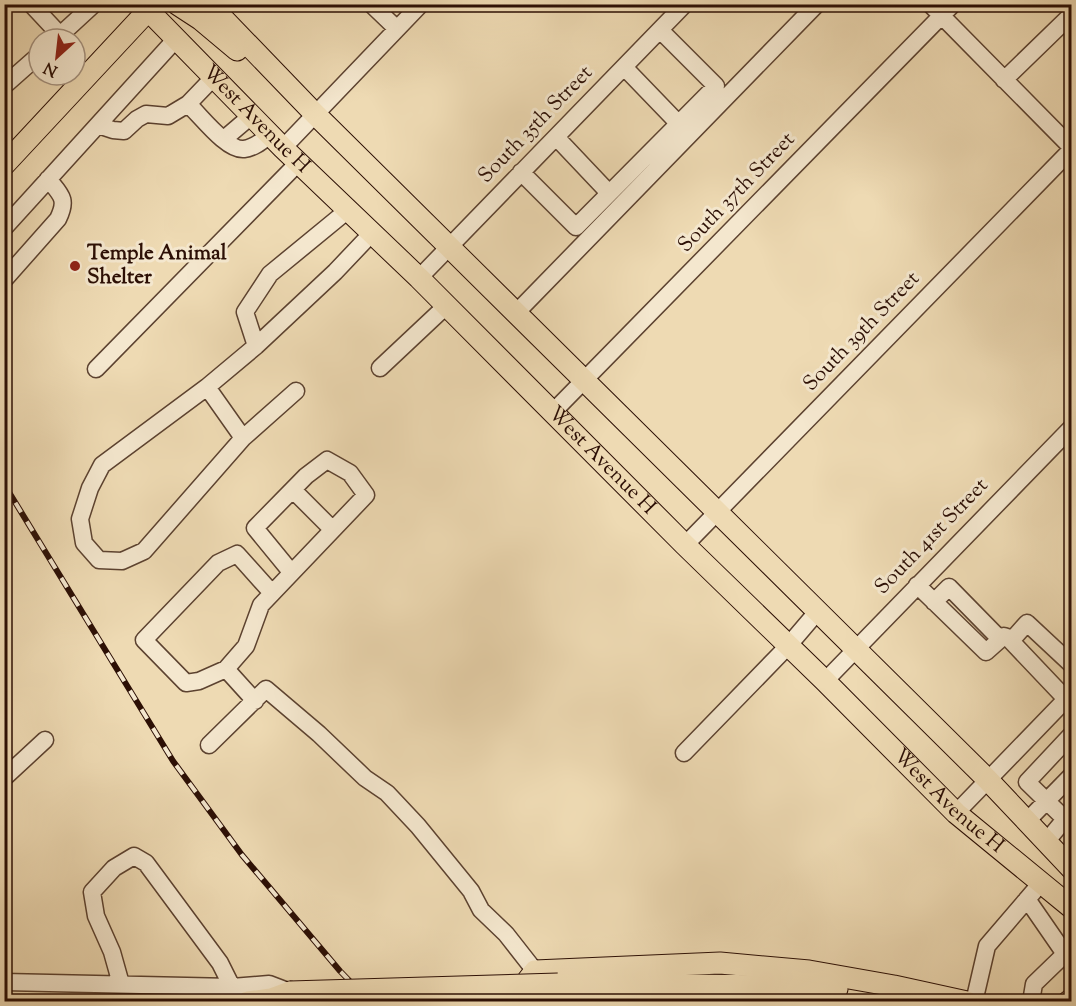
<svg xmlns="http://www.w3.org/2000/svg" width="1076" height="1006" font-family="'Sorts Mill Goudy',serif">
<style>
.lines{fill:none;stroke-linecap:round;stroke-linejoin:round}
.minor-casing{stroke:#5c4230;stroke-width:19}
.major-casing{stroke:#2c0f05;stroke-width:23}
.minor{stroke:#f4e7ce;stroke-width:16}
.major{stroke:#eedab3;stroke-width:21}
.rail-casing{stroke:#2c0f05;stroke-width:6}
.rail{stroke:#f4e7ce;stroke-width:4;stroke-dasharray:11;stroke-linecap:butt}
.major-bridge-casing{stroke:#2c0f05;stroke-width:23;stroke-linecap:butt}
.major-bridge{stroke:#eedab3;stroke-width:21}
.poi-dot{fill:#8f2418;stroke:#f4e7ce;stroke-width:2}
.labels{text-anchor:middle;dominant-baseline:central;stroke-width:6;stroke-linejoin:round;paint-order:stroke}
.street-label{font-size:21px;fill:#2c0f05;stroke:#f4e7ce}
.poi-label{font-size:21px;font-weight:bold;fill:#2c0f05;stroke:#f4e7ce;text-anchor:start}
</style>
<rect width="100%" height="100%" fill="#eedab3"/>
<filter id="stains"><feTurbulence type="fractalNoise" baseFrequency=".00333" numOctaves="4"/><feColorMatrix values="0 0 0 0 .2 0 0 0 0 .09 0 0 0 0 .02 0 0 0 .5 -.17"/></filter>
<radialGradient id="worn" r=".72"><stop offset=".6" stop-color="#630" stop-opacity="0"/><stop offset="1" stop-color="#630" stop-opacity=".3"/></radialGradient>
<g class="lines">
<defs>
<path id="minor" d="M31,4L60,35
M371,4L397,29
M930,4L1072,148
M56,39L94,4
M624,67L678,123
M213,78L188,104C201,116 227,151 244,149C254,148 262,141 270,135
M1004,80L1072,14
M4,86L39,55
M98,125L113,130L124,131L137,119L146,114L168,116L188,104
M556,137L609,193
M224,139L251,116
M283,148L421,4
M521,172L576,227L716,86L660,30
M4,228L175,40
M419,278L685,4
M4,280L58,219C68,199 61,195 48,179
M516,313L817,4
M256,346L335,272L372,233
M380,368L446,306
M96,369L298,163
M207,387L102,465L90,488L80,519L84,543L99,560L122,561L144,551L243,438L296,391
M552,413L953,4
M243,438L207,387L256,346L245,312L270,274L348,210
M293,490L332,529
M685,545L1072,149
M917,585L986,652L1004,636L1013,639
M934,602L949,587L1000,639
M226,669L199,681L186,683L144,640L218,563L237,554L272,593
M825,681L1072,427
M1066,699L1011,641L1027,623L1072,665
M255,701L226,669L246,646L261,605L366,495L350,473L327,460L306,476L255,528L291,572
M209,745L266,689L319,734L365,778L387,793L418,826L471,891L481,910L506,934L535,971
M684,753L788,646L817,612
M4,778L45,740
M956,813L1072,693
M1027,821L1072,775
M1046,842L1065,819L1027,782L1072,734
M1027,899L1065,954L1034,984L1031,1002
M4,982L232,987L269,984L290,992
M121,984L112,952L96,916L92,892L114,868L134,856L146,863L220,963L232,987
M974,1002L987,946L1041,883"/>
<g id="major">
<path id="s1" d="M142,4L283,148L419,278L685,545L825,681L956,813L1072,908"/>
<path d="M177,4L200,19L237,50"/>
<path d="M209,4L315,114L987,779L1072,869"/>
<path d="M4,165L154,4"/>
<path d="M558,984L803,986L837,989"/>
<path d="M248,1002L271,999L290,992"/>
<path d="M523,1002L528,980L535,971L720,963L809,971L894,986L967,1002"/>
<path d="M1068,1002L1072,999"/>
</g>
</defs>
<use href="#minor" class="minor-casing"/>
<use href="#major" class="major-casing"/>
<use href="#minor" class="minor"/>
<use href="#major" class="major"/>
<defs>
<path id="rail" d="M4,484L173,761L242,855L340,971L370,1002"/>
</defs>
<use href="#rail" class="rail-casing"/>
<use href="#rail" class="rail"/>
<defs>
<path id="major-bridge" d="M290,992L558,984"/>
</defs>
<use href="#major-bridge" class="major-bridge-casing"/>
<use href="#major-bridge" class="major-bridge"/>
</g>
<circle class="poi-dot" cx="75" cy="266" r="6"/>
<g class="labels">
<g class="street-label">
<text stroke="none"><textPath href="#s1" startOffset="162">West Avenue H</textPath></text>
<text transform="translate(536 125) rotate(-46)">South 35th Street</text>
<text transform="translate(737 193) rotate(-46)">South 37th Street</text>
<text transform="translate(862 332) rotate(-46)">South 39th Street</text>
<text stroke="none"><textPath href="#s1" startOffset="648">West Avenue H</textPath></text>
<text transform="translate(932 537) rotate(-46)">South 41st Street</text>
<text stroke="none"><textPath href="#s1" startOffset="1134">West Avenue H</textPath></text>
</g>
<g class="poi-label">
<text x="87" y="254">Temple Animal<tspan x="87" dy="24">Shelter</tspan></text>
</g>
</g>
<rect width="1076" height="1006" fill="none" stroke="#eedab3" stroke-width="24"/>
<rect x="6" y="6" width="1064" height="994" fill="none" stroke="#2c0f05" stroke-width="3"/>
<rect x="12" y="12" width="1052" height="982" fill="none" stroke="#2c0f05" stroke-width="1.5"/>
<g transform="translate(57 57) rotate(207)"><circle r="28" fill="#f4e7ce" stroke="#a4917e" stroke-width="1.5"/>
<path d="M0-4.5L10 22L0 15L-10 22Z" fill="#8f2418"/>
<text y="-9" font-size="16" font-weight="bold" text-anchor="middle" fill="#2c0f05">N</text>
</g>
<rect width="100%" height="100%" filter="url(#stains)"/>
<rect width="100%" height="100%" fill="url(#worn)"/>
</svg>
